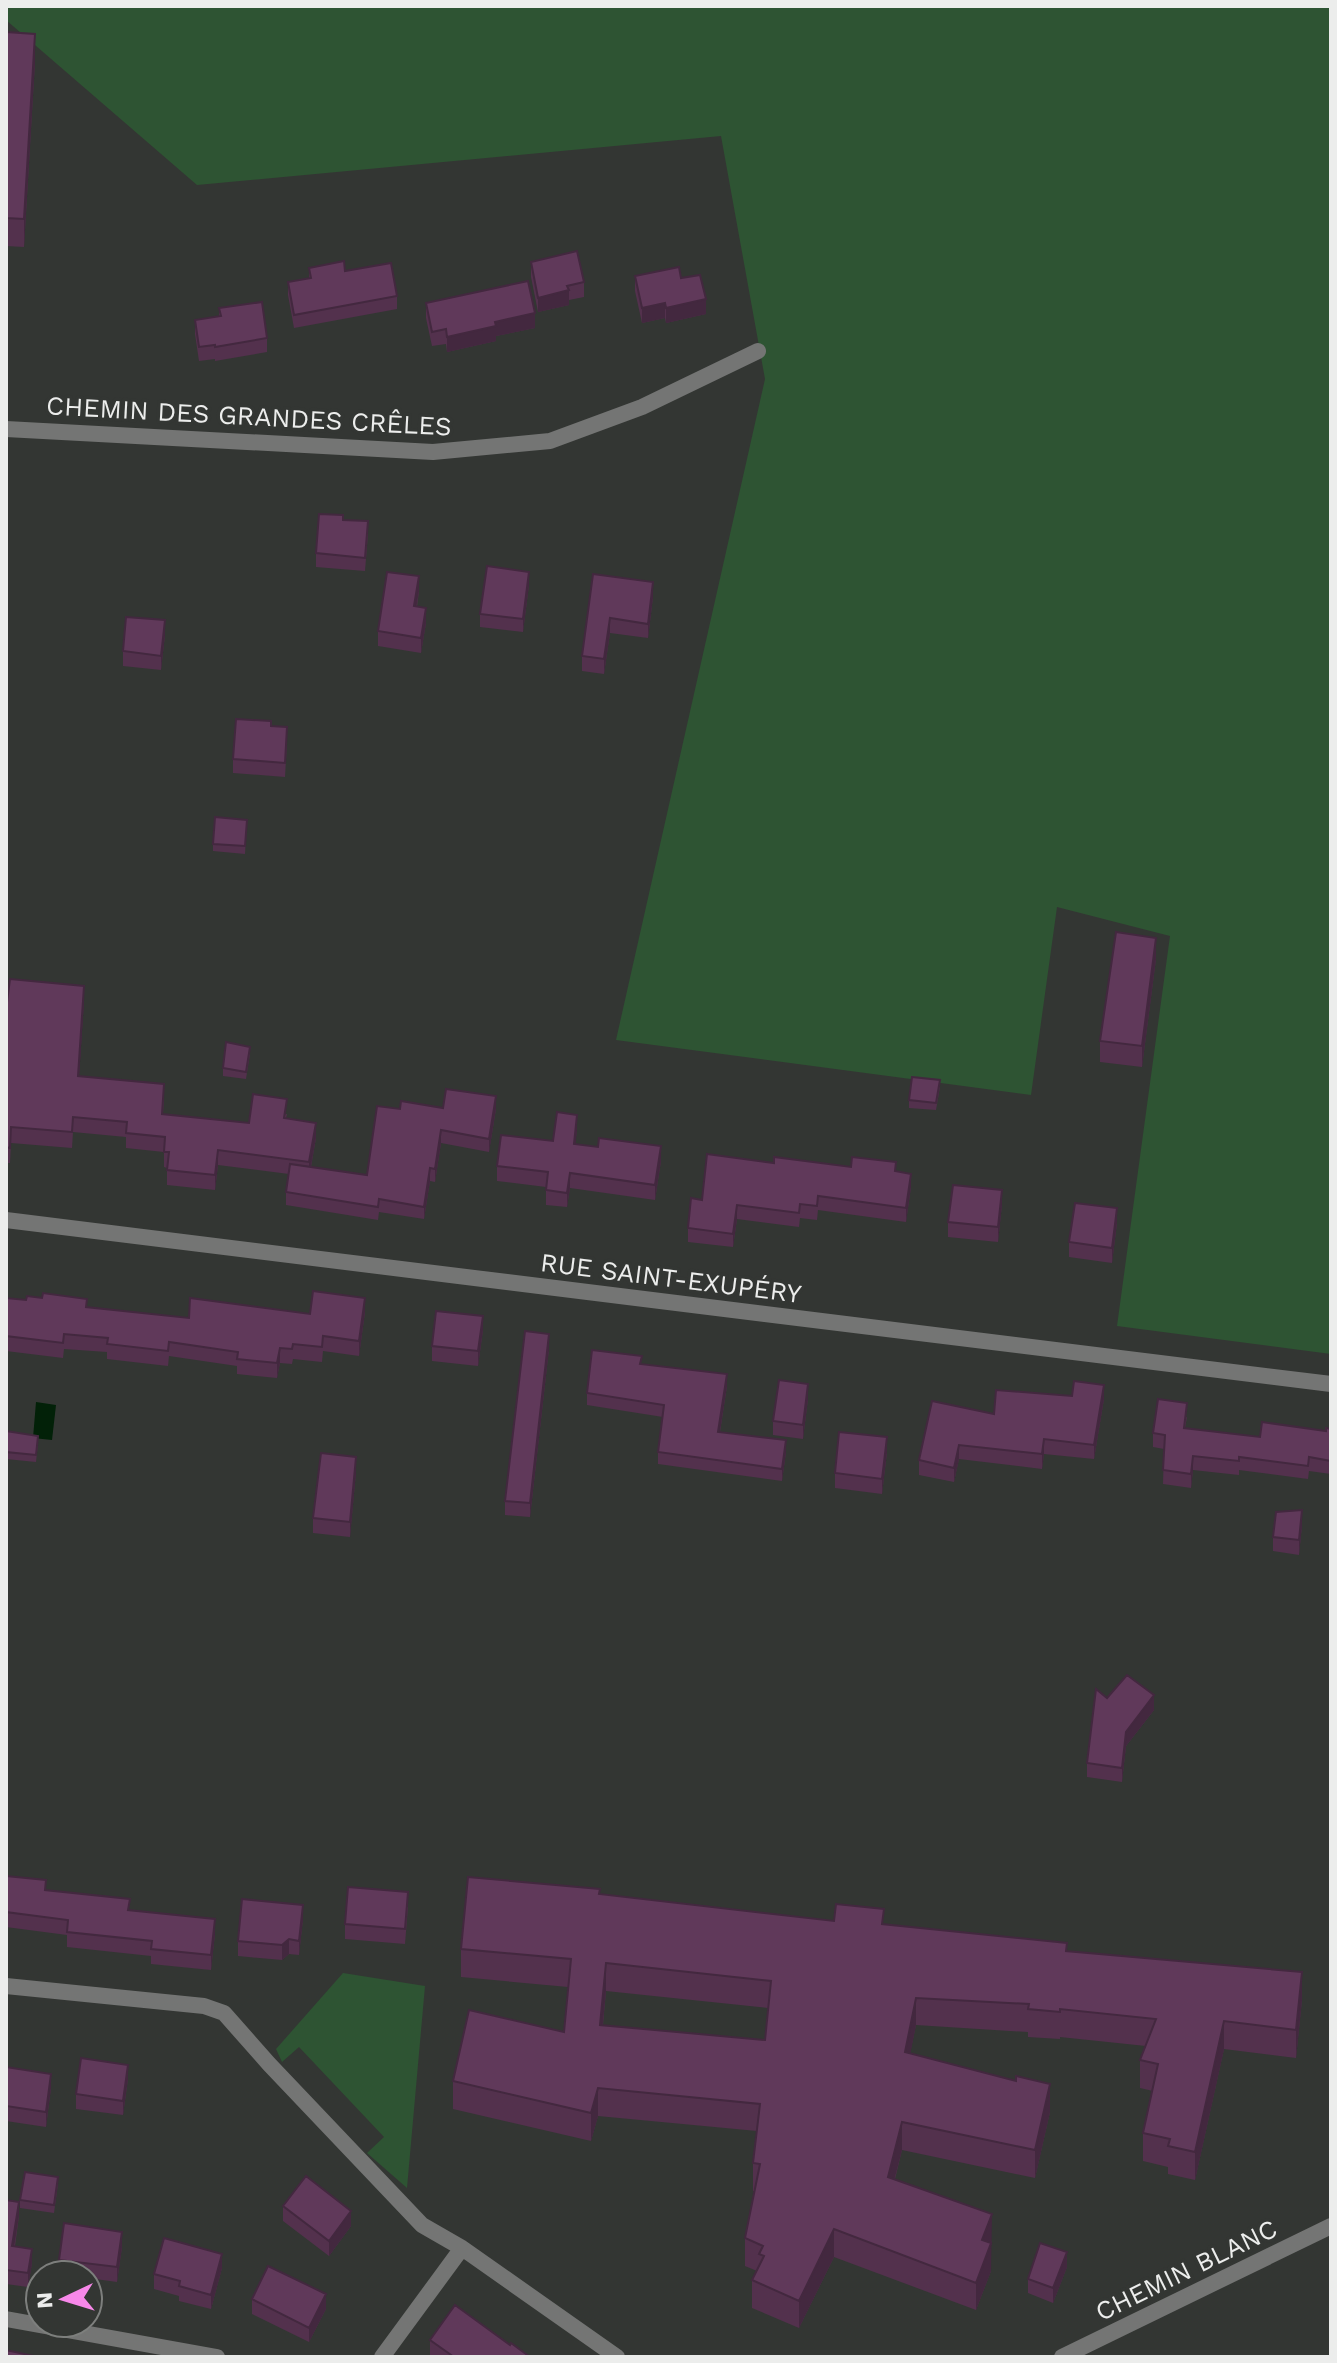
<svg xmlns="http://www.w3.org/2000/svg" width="1337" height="2363" font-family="'Work Sans',sans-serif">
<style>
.green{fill:#2e5433}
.water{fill:#022108}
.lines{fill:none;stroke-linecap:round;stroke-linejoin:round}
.street{stroke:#747574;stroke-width:16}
.wall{fill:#53314d;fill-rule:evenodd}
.shaded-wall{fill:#43283f}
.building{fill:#60395a;stroke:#43283f;stroke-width:2;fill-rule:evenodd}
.labels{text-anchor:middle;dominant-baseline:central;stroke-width:7;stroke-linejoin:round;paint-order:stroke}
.street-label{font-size:26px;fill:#ecedec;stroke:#333633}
</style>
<rect width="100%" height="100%" fill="#333633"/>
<path class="green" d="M6,6H1331V1354L1117,1326L1170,936L1057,907L1031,1095L616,1040L765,379L721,136L197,185L6,20Z
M343,1973L425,1986L407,2188L367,2153L384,2137L299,2047L282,2062L276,2049Z"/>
<path class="water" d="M36,1402L56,1405L52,1440L33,1438Z"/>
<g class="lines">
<path class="street" d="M6,429L433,452L550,441L642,407L758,351
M6,1220L1331,1384
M6,1986L204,2006L224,2013L269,2064L422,2225L462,2248L617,2357
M6,2319L217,2357
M382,2357L462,2248
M1062,2357L1331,2226"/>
</g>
<path class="wall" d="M6,32L35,62L24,247L6,246Z
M531,262L584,282V297L569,300V305L538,312L531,277Z
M309,268L345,271L397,296V309L294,328L288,295V282L309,278Z
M635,276L681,278L706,314L666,323L665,318L642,323L635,291Z
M426,303L535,328L496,336V341L447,352L446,344L432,346L426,318Z
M219,308L267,338V352L215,361V359L199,361L195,334V320L219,317Z
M343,520L368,534L365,571L316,567V553Z
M593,574L653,597L648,638L610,633L604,674L582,671V656Z
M529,585L523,632L480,627V614Z
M419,591L417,607L426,623L421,653L378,646V631Z
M165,635L161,670L123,666V651Z
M271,726L287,742L285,777L233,773V759Z
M247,820L245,854L213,851V844Z
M1156,959L1142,1067L1100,1062V1041Z
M84,1001L79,1077L164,1099L163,1114L249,1123L287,1114L286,1118L316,1138L311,1167L367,1175L400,1109H496L489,1152L441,1143L435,1182L430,1181L424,1219L379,1212L378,1220L286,1205V1192L289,1174L218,1165L215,1190L167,1185V1168L164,1167V1152L126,1148V1137L73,1132L72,1148L11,1143L10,1163H6V1002Z
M250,1054L246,1079L223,1076V1068Z
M940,1087L936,1110L909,1108V1100Z
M577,1130L575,1144L661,1161L655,1200L570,1188L567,1207L546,1205V1187L497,1181V1166Z
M774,1163L896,1172L911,1187L906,1222L818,1210L817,1220L800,1218L799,1227L737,1219L733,1247L688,1242V1228L702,1200Z
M1002,1204L998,1242L948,1237V1222Z
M1117,1223L1112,1263L1069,1257V1242Z
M6,1298L189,1318L365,1312L359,1356L323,1351L322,1362L293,1359L292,1364L280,1363L277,1378L237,1374V1366L169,1356L168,1366L107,1359V1352L64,1349L63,1358L6,1351Z
M483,1330L478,1366L432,1361V1346Z
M549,1349L530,1517L505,1515V1501Z
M642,1364L727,1386L720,1432L786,1452L782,1481L658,1464V1452L663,1417L587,1405V1393Z
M808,1399L803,1439L773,1435V1421Z
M1104,1399L1094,1459L1044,1454L1042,1469L959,1459L954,1482L919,1475V1460L994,1414Z
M1187,1417L1185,1428L1260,1437L1326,1431L1331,1429V1474L1309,1471L1308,1479L1239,1470V1475L1193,1470L1191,1488L1163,1484L1164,1449L1153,1447V1433Z
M6,1431L38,1443L36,1462L6,1459Z
M887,1452L882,1494L835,1488V1473Z
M356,1472L350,1537L313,1533V1518Z
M1302,1525L1299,1555L1273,1551V1537Z
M1107,1698L1154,1710L1126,1746L1122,1782L1087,1777V1763Z
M6,1876L46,1891L130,1910L215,1934L211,1970L151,1964V1956L67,1947V1935L6,1927Z
M600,1894L834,1921L884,1924L1067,1952L1302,2000L1296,2058L1224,2049L1195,2180L1168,2174V2167L1143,2161V2133L1153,2091L1140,2088V2060L1146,2046L1060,2037V2039L1028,2037V2032L916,2025L910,2054L1050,2112L1035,2178L902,2150L895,2179L992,2242L991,2246V2271L976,2310L834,2257L799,2328L752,2308V2280L757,2271L745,2266V2238L755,2191H753V2163L757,2131L598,2116L591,2141L453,2109V2081L564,2032L568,1987L461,1977V1949ZM606,1991L768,2008L765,2040L603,2025Z
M408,1907L405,1944L345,1939V1924Z
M303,1919L299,1955L289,1954L282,1960L238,1956V1941Z
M6,2067L51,2088L46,2127L6,2121Z
M128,2079L123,2115L76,2109V2094Z
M58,2184L54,2213L20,2208V2200Z
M6,2200L19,2216L15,2246L32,2263L28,2287L6,2284Z
M283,2206L351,2226L329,2256L283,2221Z
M122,2247L117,2282L88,2278V2275L59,2274V2260Z
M1067,2267L1053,2303L1028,2293V2279Z
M222,2268L211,2309L179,2301V2296L154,2289V2274Z
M252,2299L326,2309L309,2342L252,2314Z
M430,2340L510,2345L530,2357H430Z"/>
<path class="shaded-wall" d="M35,34V62L24,247V219Z
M569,290V305L538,312V298Z
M706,299V314L666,323V308Z
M665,303V318L642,323V308Z
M535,313V328L496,336V341L447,352V337L495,322Z
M529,572V585L523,632V619Z
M419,576V591L414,621V606Z
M653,582V597L648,638V624Z
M426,608V623L421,653V638Z
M610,618V633L604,674V659Z
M165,620V635L161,670V656Z
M1156,938V959L1142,1067V1046Z
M84,986V1001L78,1092V1076Z
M496,1096V1109L489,1152V1139Z
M577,1115V1130L574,1159V1144Z
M316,1123V1138L309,1177V1162Z
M441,1130V1143L435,1182V1169Z
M661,1146V1161L655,1200V1185Z
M218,1150V1165L215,1190V1175Z
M430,1168V1181L424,1219V1207Z
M570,1173V1188L567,1207V1193Z
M911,1174V1187L906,1222V1208Z
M1002,1190V1204L998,1242V1227Z
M737,1205V1219L733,1247V1234Z
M1117,1208V1223L1112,1263V1248Z
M365,1298V1312L359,1356V1341Z
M483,1316V1330L478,1366V1351Z
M549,1334V1349L530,1517V1503Z
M280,1348V1363L277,1378V1363Z
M727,1374V1386L718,1444V1432Z
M808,1384V1399L803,1439V1425Z
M1104,1385V1399L1094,1459V1445Z
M887,1437V1452L882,1494V1479Z
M1044,1439V1454L1042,1469V1454Z
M786,1440V1452L782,1481V1469Z
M959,1445V1459L954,1482V1468Z
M1193,1456V1470L1191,1488V1474Z
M356,1457V1472L350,1537V1522Z
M1302,1510V1525L1299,1555V1540Z
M1154,1695V1710L1126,1746L1122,1782V1768L1126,1732Z
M303,1905V1919L299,1955V1941Z
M215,1919V1934L211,1970V1955Z
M289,1939V1954L282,1960V1945Z
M606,1963V1991L600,2053V2025Z
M1302,1972V2000L1296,2058V2030Z
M916,1998V2025L905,2080V2052Z
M1224,2021V2049L1195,2180V2152Z
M128,2065V2079L123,2115V2101Z
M51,2074V2088L46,2127V2112Z
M1050,2084V2112L1035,2178V2150Z
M598,2088V2116L591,2141V2113Z
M902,2122V2150L888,2204V2177Z
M19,2202V2216L12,2260V2246Z
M351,2211V2226L329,2256V2241Z
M992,2214L991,2271L976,2310V2283L982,2240Z
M834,2229V2257L799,2328V2301Z
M122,2232V2247L117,2282V2267Z
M32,2249V2263L28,2287V2273Z
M1067,2252V2267L1053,2303V2288Z
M222,2254V2268L211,2309V2295Z
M326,2294V2309L309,2342V2328Z"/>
<path class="building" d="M6,32L35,34L24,219L6,218Z
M577,251L584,282L567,286L569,290L538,298L531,262Z
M344,261L345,271L391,263L397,296L294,315L288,282L311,278L309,268Z
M679,267L681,278L700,275L706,299L666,308L665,303L642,308L635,276Z
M528,281L535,313L495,322L496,326L447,337L446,329L432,332L426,303Z
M262,302L267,338L215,347V345L199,347L195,320L221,316L219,308Z
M319,514L343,515V520L368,521L365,558L316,553Z
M487,566L529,572L523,619L480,614Z
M387,572L419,576L414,606L426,608L421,638L378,631Z
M593,574L653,582L648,624L610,618L604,659L582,656Z
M126,617L165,620L161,656L123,651Z
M236,719L271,721V726L287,727L285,763L233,759Z
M215,817L247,820L245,846L213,844Z
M1116,932L1156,938L1142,1046L1100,1041Z
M10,979L84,986L78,1076L164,1084L162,1114L249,1123L253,1094L287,1099L284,1118L316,1123L309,1162L218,1150L215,1175L167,1170L169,1152H164L165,1137L126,1133L127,1122L73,1117L72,1132L11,1127L10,1148L6,1147V1002H7Z
M226,1042L250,1047L246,1072L223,1068Z
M912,1077L940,1080L936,1103L909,1100Z
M446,1089L496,1096L489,1139L441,1130L435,1169L430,1168L424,1207L379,1199L378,1207L286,1192L290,1164L367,1175L377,1106L400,1109L401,1101L443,1108Z
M557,1112L577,1115L574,1144L598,1147L599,1138L661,1146L655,1185L570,1173L567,1193L546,1190L548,1172L497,1166L501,1135L553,1141Z
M707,1154L774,1163V1157L851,1167L852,1157L896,1162L895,1171L911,1174L906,1208L818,1196L817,1206L800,1204L799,1213L737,1205L733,1234L688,1228L691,1198L702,1200Z
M953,1185L1002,1190L998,1227L948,1222Z
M1075,1203L1117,1208L1112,1248L1069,1242Z
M313,1291L365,1298L359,1341L323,1336L322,1347L293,1344L292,1349L280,1348L277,1363L237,1359L238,1352L169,1342L168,1351L107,1344L108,1338L64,1334L63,1343L6,1336V1298L26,1300L27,1296L42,1298L43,1293L87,1299L86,1307L189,1318L190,1298L310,1314Z
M436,1311L483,1316L478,1351L432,1346Z
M525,1331L549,1334L530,1503L505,1501Z
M592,1350L642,1356L640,1364L727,1374L718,1432L786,1440L782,1469L658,1452L664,1405L587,1393Z
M779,1380L808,1384L803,1425L773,1421Z
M1074,1381L1104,1385L1094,1445L1044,1439L1042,1454L959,1445L954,1468L919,1460L932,1401L994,1414L996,1390L1072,1396Z
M1158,1399L1187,1403L1184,1428L1260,1437L1262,1422L1326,1431V1428L1331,1429V1461L1309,1457L1308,1466L1239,1457V1461L1193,1456L1191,1474L1163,1470L1165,1435L1153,1433Z
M6,1431L38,1436L36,1455L6,1452Z
M839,1432L887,1437L882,1479L835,1473Z
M321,1453L356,1457L350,1522L313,1518Z
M1302,1510L1299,1540L1273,1537L1276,1512Z
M1127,1675L1154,1695L1126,1732L1122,1768L1087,1763L1096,1689L1107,1698Z
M6,1876L46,1880L45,1890L130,1899L128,1910L215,1919L211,1955L151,1949L152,1941L67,1932L68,1920L6,1912Z
M468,1877L600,1889L599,1894L834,1921L836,1904L884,1909L882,1924L1067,1943L1066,1951L1302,1972L1296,2030L1224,2021L1195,2152L1168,2146L1170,2139L1143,2133L1158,2064L1140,2060L1156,2019L1060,2009V2012L1028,2009L1029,2004L916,1998L905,2052L1016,2081V2076L1050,2084L1035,2150L902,2122L888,2177L992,2214L982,2240L991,2243L976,2283L834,2229L799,2301L752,2280L764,2256L759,2254L763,2246L745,2238L760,2164L753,2163L760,2104L598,2088L591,2113L453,2081L469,2010L564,2032L571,1959L461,1949ZM606,1963L771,1981L765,2040L600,2025Z
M348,1887L408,1892L405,1929L345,1924Z
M242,1899L303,1905L299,1941L289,1939L282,1945L238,1941Z
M81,2058L128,2065L123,2101L76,2094Z
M6,2067L51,2074L46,2112L6,2106Z
M25,2172L58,2177L54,2205L20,2200Z
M306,2176L351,2211L329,2241L283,2206Z
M6,2200L19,2202L12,2246L32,2249L28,2273L6,2270Z
M64,2223L122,2232L117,2267L59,2260Z
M164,2238L222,2254L211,2295L179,2286L180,2281L154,2274Z
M1040,2243L1067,2252L1053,2288L1028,2279Z
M268,2266L326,2294L309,2328L252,2299Z
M455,2305L510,2345L511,2343L530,2357H454L430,2340Z
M6,2350L38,2357H6Z"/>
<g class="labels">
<g class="street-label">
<text transform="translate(249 416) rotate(3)">CHEMIN DES GRANDES CRÊLES</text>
<text transform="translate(671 1278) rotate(7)">RUE SAINT-EXUPÉRY</text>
<text transform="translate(1186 2270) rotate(-26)">CHEMIN BLANC</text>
</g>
</g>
<rect width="1337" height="2363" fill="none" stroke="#ecedec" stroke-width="16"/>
<g transform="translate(64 2299) rotate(266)"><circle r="38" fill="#333633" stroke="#7d7f7d" stroke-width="2"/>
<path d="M0-6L14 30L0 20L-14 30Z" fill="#f888ea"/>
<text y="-12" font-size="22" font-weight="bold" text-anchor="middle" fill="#ecedec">N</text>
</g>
</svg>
